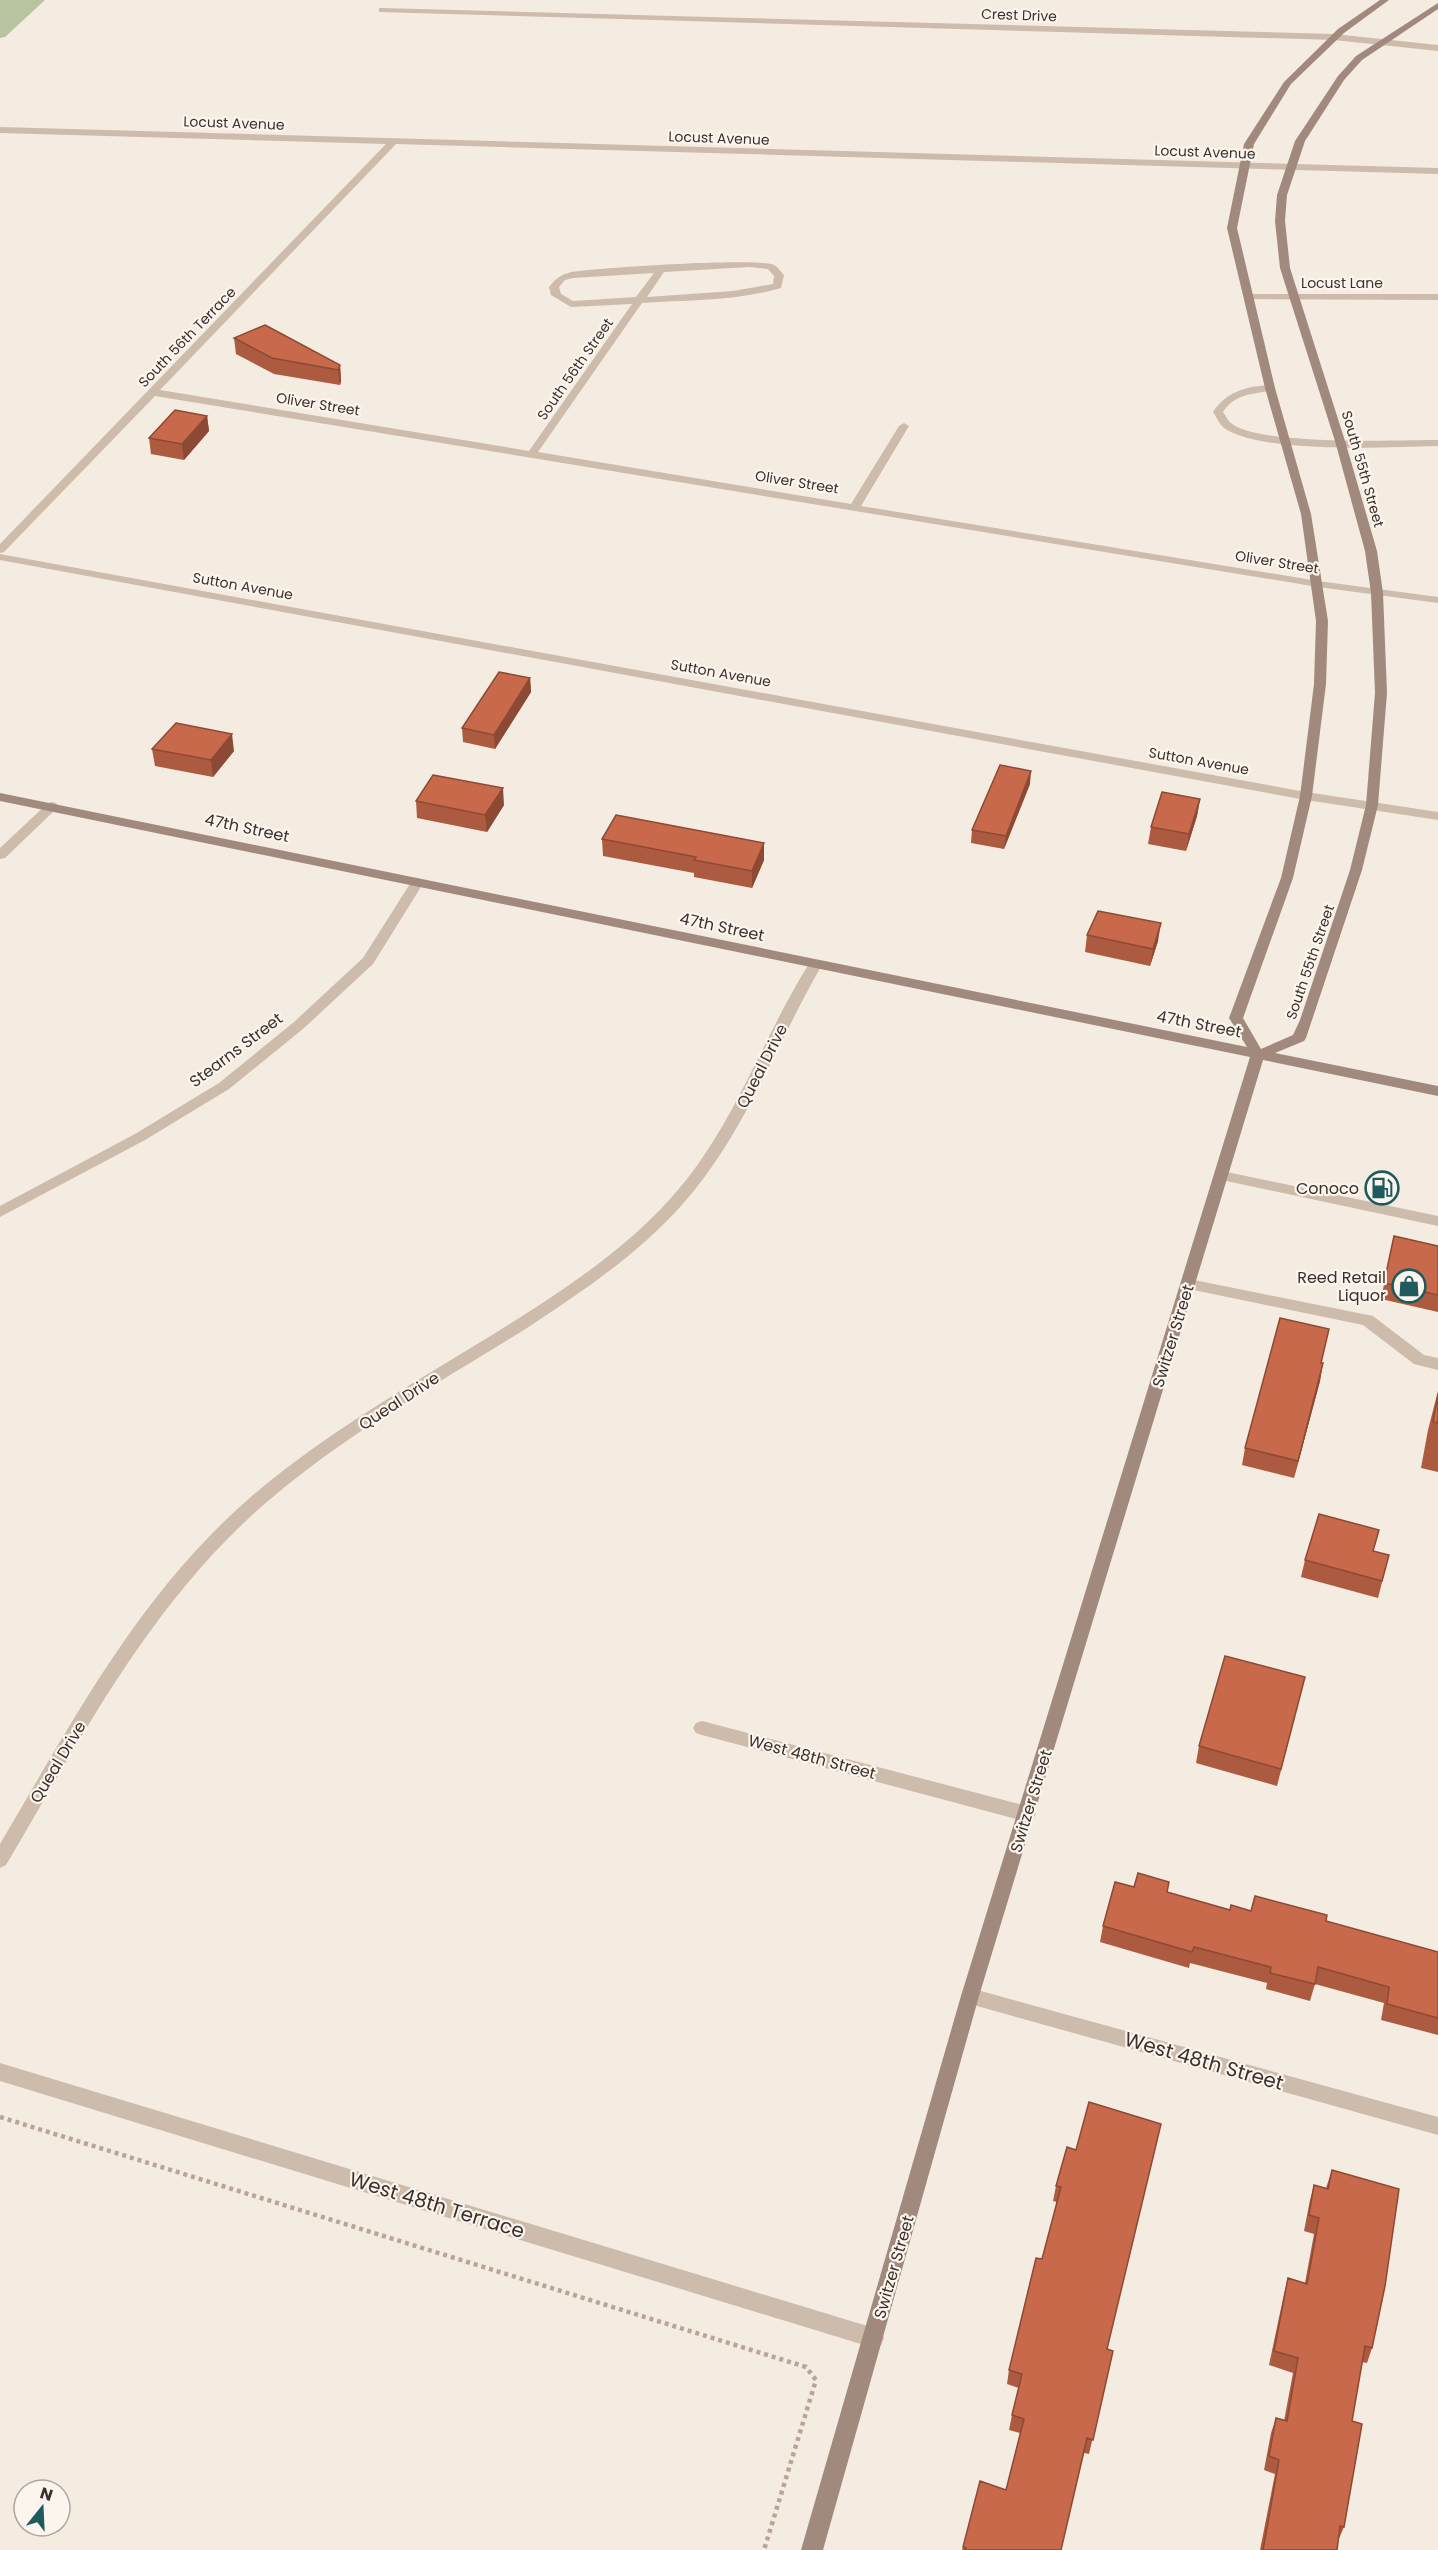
<svg xmlns="http://www.w3.org/2000/svg" width="1438" height="2550" font-family="Poppins,sans-serif">
<style>
.green{fill:#b8c4a0}
.lines{fill:none;stroke-linecap:round;stroke-linejoin:round}
.path{stroke:#b9a596;stroke-width:4.5;stroke-dasharray:4 4;stroke-linecap:butt}
.lane{fill:#cdbbac;fill-rule:evenodd}
.street{fill:#cdbbac;fill-rule:evenodd}
.secondary{fill:#a18a7d;fill-rule:evenodd}
.wall{fill:#ac5a40}
.shaded-wall{fill:#8c4a34}
.building{fill:#c8694b;stroke:#8c4a34;stroke-width:1.5}
.labels{text-anchor:middle;dominant-baseline:central;stroke-width:4.5;stroke-linejoin:round;paint-order:stroke}
.far-street-label{font-size:14px;fill:#3b302b;stroke:#fbf5ee}
.street-label{font-size:16px;fill:#3b302b;stroke:#fbf5ee}
.poi-label{font-size:16px;fill:#3b302b;stroke:#fbf5ee;text-anchor:end}
.near-street-label{font-size:20px;fill:#3b302b;stroke:#fbf5ee}
</style>
<rect width="100%" height="100%" fill="#f4ebe1"/>
<path class="green" d="M0,0H45L5,37L0,38Z"/>
<g class="lines">
<path class="path" d="M0,2117L806,2367L816,2380L764,2550"/>
<path class="lane" d="M1222,1171L1438,1216V1226L1217,1179L1215,1176L1217,1173Z"/>
<path class="street" d="M382,8L1334,34L1438,45V51L1334,40L379,12V8Z
M0,127L1438,168V174L396,144L160,390L529,451L632,304L571,307L551,295L549,287C556,278 561,275 571,272C594,268 760,257 774,265C778,267 781,272 784,275L781,288C737,301 689,300 642,303L538,452L851,504L899,426L904,423L909,426L861,506L1318,581L1438,597V603L1318,587L155,396L4,552L0,553V544L386,144L0,133ZM749,267L768,269L774,276L773,284L733,291L647,297L664,272ZM654,273L636,297L573,301L561,294L559,287L565,280L573,278Z
M1247,294H1438V300L1244,299V295Z
M1270,385L1275,388L1274,390C1254,394 1235,393 1223,412C1226,416 1228,421 1231,423C1258,446 1399,440 1438,440V446C1385,447 1271,454 1227,430C1220,426 1217,418 1213,412C1226,392 1246,386 1270,385Z
M0,554L1306,792L1438,812V820L1306,800L0,560Z
M52,802L56,803L58,806L56,809L5,858L0,859V848L48,803Z
M418,878L424,882L373,964L304,1028L229,1089L145,1140L0,1217V1206L135,1134L219,1083L294,1022L363,958L413,879Z
M815,961L822,965C775,1046 744,1136 681,1206C638,1254 583,1291 530,1326C451,1376 368,1421 295,1479C161,1582 90,1723 6,1865L0,1868V1844C82,1705 152,1570 284,1470C357,1414 438,1369 516,1320C571,1285 626,1248 670,1199C733,1130 761,1040 810,962Z
M1189,1279L1373,1316L1424,1355L1438,1358V1370L1414,1364L1363,1325L1184,1288L1181,1284L1184,1280Z
M702,1721L1027,1806L1033,1809L1036,1814L1033,1819L1027,1822L702,1735L696,1733L693,1728L696,1723Z
M970,1988L1438,2117V2135L970,2004L963,2002L961,1996L963,1990Z
M0,2063L874,2328L881,2331L884,2338L881,2345L874,2348L0,2081Z"/>
<path class="secondary" d="M1380,0H1389L1344,33L1291,84L1254,144L1237,228L1275,388L1311,514L1328,621L1326,684L1312,796L1293,878L1243,1018L1261,1049L1293,1035L1300,1020L1350,870L1366,805L1375,693L1371,593L1365,551L1335,441L1280,268L1275,221L1277,195L1295,141L1338,76L1356,56L1438,3V9L1362,60L1344,80L1305,141L1287,195L1285,221L1290,268L1345,441L1377,551L1383,593L1387,693L1378,805L1362,870L1306,1038L1304,1041L1275,1053L1438,1086V1096L1263,1060L979,1996L823,2550H801L961,1996L1250,1057L0,801V793L1247,1047L1229,1018L1281,878L1300,796L1314,684L1316,621L1301,514L1265,388L1227,228L1244,144L1284,82L1338,29Z"/>
</g>
<path class="wall" d="M234,338L340,365L341,381L340,385L274,374L236,354Z
M207,416L209,431L184,460L151,454L149,438Z
M530,678L531,692L495,749L463,742L462,728Z
M152,749L234,751L213,777L155,766Z
M1030,784L1004,849L971,843L972,830Z
M1200,799L1197,816L1186,851L1148,844L1151,827Z
M416,801L504,805L487,832L417,818Z
M602,839L764,843V860L752,888L694,877V873L603,856Z
M1087,935L1158,941L1150,966L1085,952Z
M1394,1236L1438,1246V1312L1381,1299Z
M1322,1363L1320,1381L1294,1478L1242,1465L1245,1448Z
M1438,1391V1472L1421,1468L1428,1430Z
M1373,1551L1389,1555L1378,1598L1301,1577L1305,1560Z
M1305,1677L1277,1786L1196,1763L1199,1746Z
M1134,1887L1167,1892L1230,1910L1251,1911L1326,1921L1438,1952V2035L1381,2020L1384,2003L1315,1984L1310,2001L1266,1989L1267,1983L1190,1963L1189,1968L1100,1942L1103,1926Z
M1067,2147L1107,2349L1113,2351L1089,2454L1084,2453L1061,2550H962L963,2547L1006,2490L1020,2433L1009,2430L1012,2415L1019,2388L1007,2384L1009,2370L1042,2259L1057,2202L1053,2201L1056,2186Z
M1332,2170L1372,2348L1367,2363L1362,2362L1352,2421L1344,2527L1338,2541L1337,2550H1260L1275,2474L1264,2470L1271,2433L1276,2418L1284,2421L1293,2373L1269,2365L1284,2294L1288,2278L1305,2283L1314,2234L1304,2231L1310,2200L1314,2185L1326,2188Z"/>
<path class="shaded-wall" d="M340,365L341,381L340,385L338,370Z
M207,416L209,431L184,460L182,444Z
M530,678L531,692L495,749L494,735Z
M232,734L234,751L213,777L211,760Z
M1031,771L1030,784L1004,849L1006,836Z
M503,788L504,805L487,832L485,815Z
M1200,799L1197,816L1186,851L1189,834Z
M764,843V860L752,888V871Z
M1161,923L1158,941L1150,966L1153,949Z
M1323,1363L1320,1381L1294,1478L1298,1461Z"/>
<path class="building" d="M265,325L340,365L338,370L272,358L234,338Z
M175,410L207,416L182,444L149,438Z
M499,672L530,678L494,735L462,728Z
M176,723L232,734L211,760L152,749Z
M1000,765L1031,771L1006,836L972,830Z
M433,775L503,788L485,815L416,801Z
M1162,792L1200,799L1189,834L1151,827Z
M616,815L764,843L752,871L694,860L696,857L602,839Z
M1098,911L1161,923L1153,949L1087,935Z
M1394,1236L1438,1246V1295L1384,1283Z
M1280,1318L1329,1329L1321,1363H1323L1298,1461L1245,1448Z
M1438,1394V1423L1433,1422Z
M1319,1514L1379,1530L1373,1551L1389,1555L1382,1581L1305,1560Z
M1225,1656L1305,1677L1281,1769L1199,1746Z
M1138,1873L1169,1882L1167,1892L1230,1910L1231,1905L1251,1911L1255,1896L1327,1915L1326,1921L1438,1952V2018L1387,2004L1389,1987L1318,1967L1315,1984L1270,1973L1271,1967L1194,1947L1192,1952L1103,1926L1115,1882L1134,1887Z
M1089,2102L1161,2124L1107,2349L1113,2351L1093,2440L1087,2438L1061,2550H965L966,2548L963,2547L980,2481L1006,2490L1024,2419L1012,2415L1022,2374L1009,2370L1036,2258L1042,2259L1061,2187L1056,2186L1067,2147L1076,2150Z
M1332,2170L1399,2189L1385,2286L1372,2348L1365,2346L1352,2421L1362,2424L1344,2527L1340,2526L1337,2550H1263L1279,2460L1269,2456L1276,2418L1287,2421L1298,2358L1274,2351L1288,2278L1307,2284L1319,2218L1309,2215L1314,2185L1328,2189Z"/>
<defs>
<symbol id="fuel-ring" viewBox="-11 -11 22 22"><circle r="9.5" fill="#fbf5ee" stroke="#1f5a5e" stroke-width="1.5"/><path d="M-5.5-6h7V0h2V4h1.3V-2.5L3-4.5l.8-.8L6-3V5H2.5V1h-1V6h-7ZM-4.2-4.7v3.2H.2V-4.7Z" fill="#1f5a5e"/></symbol>
<symbol id="shop-ring" viewBox="-11 -11 22 22"><circle r="9.5" fill="#fbf5ee" stroke="#1f5a5e" stroke-width="1.5"/><path d="M-5-2.5h2.3a2.7 3.5 0 0 1 5.4 0H5L5.5 6h-11ZM-1.5-2.5h3a1.5 2.3 0 0 0-3 0Z" fill="#1f5a5e"/></symbol>
</defs>
<g fill-rule="evenodd">
<use href="#fuel-ring" x="1363" y="1169" width="38" height="38"/>
<use href="#shop-ring" x="1390" y="1267" width="38" height="38"/>
</g>
<g class="labels">
<g class="far-street-label">
<text transform="translate(1019 15) rotate(2)">Crest Drive</text>
<text transform="translate(234 123) rotate(2)">Locust Avenue</text>
<text transform="translate(719 138) rotate(2)">Locust Avenue</text>
<text transform="translate(1205 152) rotate(2)">Locust Avenue</text>
<text x="1342" y="283">Locust Lane</text>
<text transform="translate(187 337) rotate(-46)">South 56th Terrace</text>
<text transform="translate(575 369) rotate(-55)">South 56th Street</text>
<text transform="translate(318 404) rotate(9)">Oliver Street</text>
<text transform="translate(1363 469) rotate(74)">South 55th Street</text>
<text transform="translate(797 482) rotate(9)">Oliver Street</text>
<text transform="translate(1277 562) rotate(9)">Oliver Street</text>
<text transform="translate(243 586) rotate(10)">Sutton Avenue</text>
<text transform="translate(721 673) rotate(10)">Sutton Avenue</text>
<text transform="translate(1199 761) rotate(10)">Sutton Avenue</text>
<text transform="translate(1310 962) rotate(-71)">South 55th Street</text>
</g>
<g class="street-label">
<text transform="translate(247 828) rotate(12)">47th Street</text>
<text transform="translate(722 927) rotate(12)">47th Street</text>
<text transform="translate(1199 1024) rotate(11)">47th Street</text>
<text transform="translate(236 1050) rotate(-37)">Stearns Street</text>
<text transform="translate(762 1066) rotate(-63)">Queal Drive</text>
<text transform="translate(1173 1336) rotate(-73)">Switzer Street</text>
<text transform="translate(399 1401) rotate(-33)">Queal Drive</text>
<text transform="translate(812 1757) rotate(15)">West 48th Street</text>
<text transform="translate(58 1762) rotate(-59)">Queal Drive</text>
<text transform="translate(1031 1801) rotate(-73)">Switzer Street</text>
<text transform="translate(894 2267) rotate(-74)">Switzer Street</text>
</g>
<g class="poi-label">
<text x="1359" y="1188">Conoco</text>
<text x="1386" y="1277">Reed Retail<tspan x="1386" dy="18">Liquor</tspan></text>
</g>
<g class="near-street-label">
<text transform="translate(1204 2061) rotate(16)">West 48th Street</text>
<text transform="translate(437 2205) rotate(17)">West 48th Terrace</text>
</g>
</g>
<g transform="translate(42 2508) rotate(18)"><circle r="28" fill="#fbf5ee" stroke="#aea6a0" stroke-width="1.5"/>
<path d="M0-4.5L10 22L0 15L-10 22Z" fill="#1f5a5e"/>
<text y="-9" font-size="16" font-weight="bold" text-anchor="middle" fill="#3b302b">N</text>
</g>
</svg>
